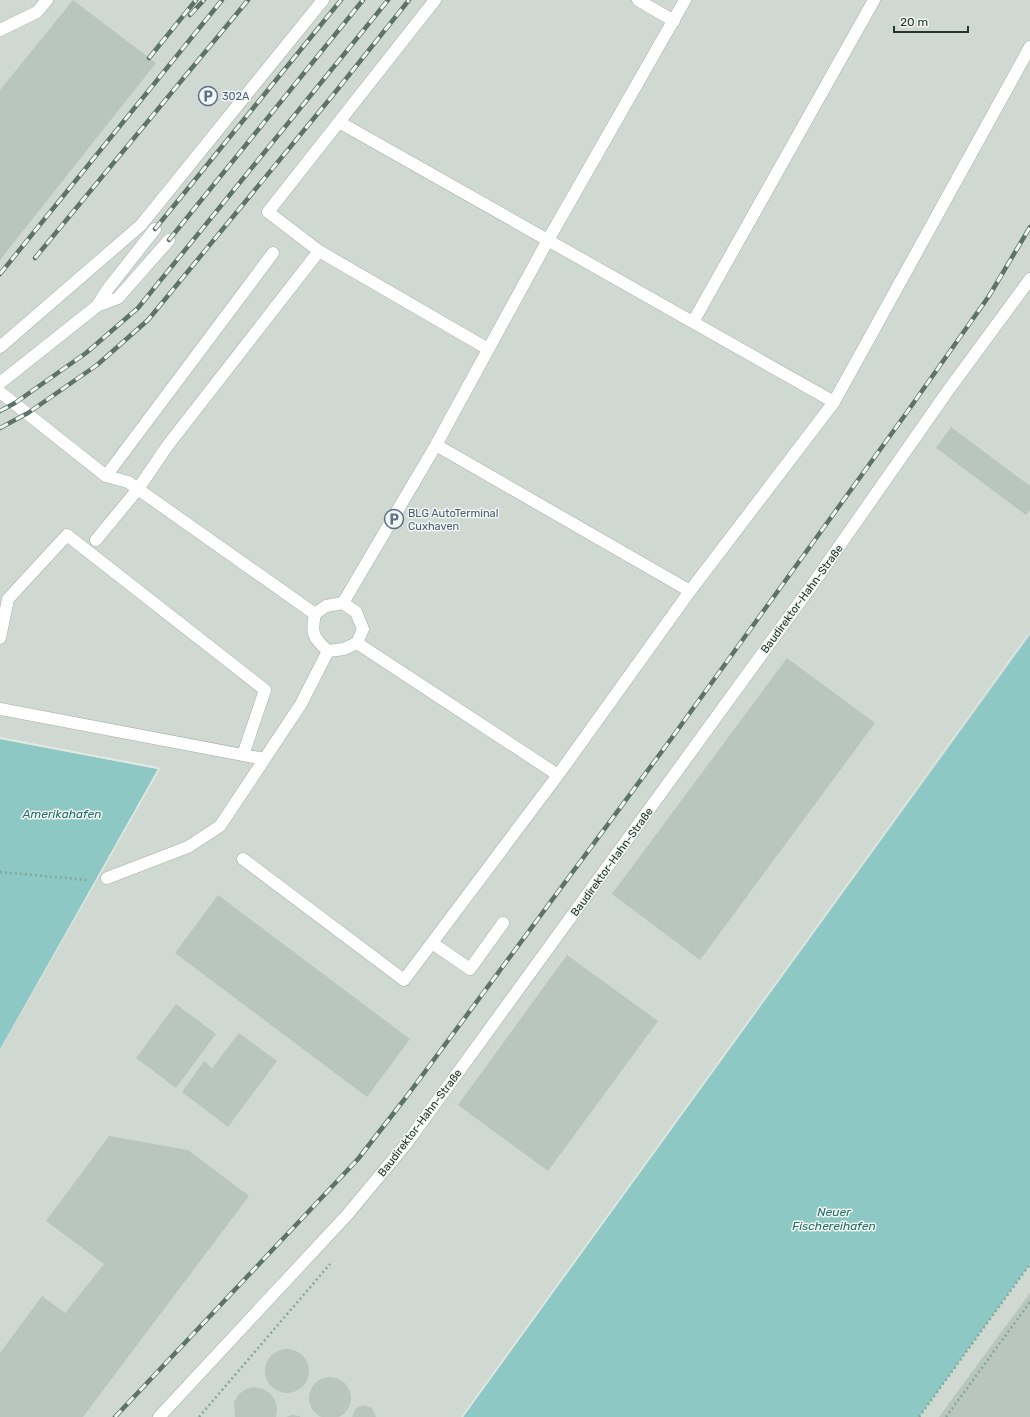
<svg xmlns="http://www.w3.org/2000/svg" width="1030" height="1417" font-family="Rubik,sans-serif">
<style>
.built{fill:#cfd9d2}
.water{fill:#8ec8c5}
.pier{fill:#e0e9e3}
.building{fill:#b9c6bf}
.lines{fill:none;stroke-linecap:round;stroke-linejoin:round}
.service-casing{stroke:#a4b0a9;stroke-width:13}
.minor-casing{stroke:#a4b0a9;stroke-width:13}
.path{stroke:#84a996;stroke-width:2.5;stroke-dasharray:2 3;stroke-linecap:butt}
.service{stroke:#fff;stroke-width:12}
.minor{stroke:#fff;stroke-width:12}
.rail-casing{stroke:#5d7369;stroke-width:4.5}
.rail{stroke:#f0f6f2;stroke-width:3;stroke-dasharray:9;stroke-linecap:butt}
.labels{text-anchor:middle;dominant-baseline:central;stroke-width:3;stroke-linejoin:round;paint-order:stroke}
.service-label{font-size:11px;fill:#4e5e75;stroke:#f0f6f2;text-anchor:start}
.street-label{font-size:11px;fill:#23372e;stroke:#f0f6f2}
.water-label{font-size:12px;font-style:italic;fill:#246c69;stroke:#f0f6f2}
</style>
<rect width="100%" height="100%" fill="#e0e9e3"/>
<path class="built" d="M0,0H1030V635L463,1417H0V1049L158,768L0,739Z
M1030,1264V1417H919Z"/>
<path class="water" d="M1030,635V1264L919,1417H463Z
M0,739L158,769L0,1049Z"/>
<path class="pier" d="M1030,633L463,1417H461L1028,634Z
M0,737L158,767L160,769L0,1051L158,769L0,739Z"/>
<path class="building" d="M73,0L156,63L0,260V90Z
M951,427L1030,486V510L1026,515L936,448Z
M787,658L875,723L700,960L612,894Z
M218,895L410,1039L367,1097L175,953Z
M567,955L658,1021L548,1171L458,1105Z
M176,1004L216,1034L176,1088L136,1058Z
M239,1033L277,1061L228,1127L182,1092L204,1061L212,1068Z
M109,1136L188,1150L249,1196L83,1417H0V1353L42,1296L65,1313L104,1264L46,1221Z
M1030,1293V1417H939Z
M265 1371a22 22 0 1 1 44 0a22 22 0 1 1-44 0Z
M309 1398a21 21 0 1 1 42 0a21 21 0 1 1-42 0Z
M254,1387L263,1389L270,1393L275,1400L277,1408L276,1417H235L234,1402L239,1394L246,1389Z
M363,1405L372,1408L376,1417H352L355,1409Z
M292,1415L300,1416V1417H286Z"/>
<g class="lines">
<defs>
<path id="service" d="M435,0L268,212L319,251L488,349
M638,0L674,21
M0,30L37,12L47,0
M339,122L834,402
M97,306L107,290L155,229
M693,322L874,0
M0,347L141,225L323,0
M0,383L97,306L118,298L169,240
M0,392L106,476L128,482L315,614
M436,445L690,591
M106,476L273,253
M96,540L138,489L168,445L319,251
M343,603L436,445L548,240L685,0
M343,603L356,612L363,629L357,643L344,649L328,651C313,638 311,633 315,614L326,606Z
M0,638L8,599L67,535L265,690L243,755
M357,643L558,775
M0,709L264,759
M243,859L404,980L558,775L690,591L834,402L1030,47
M107,878L188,847L220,826L301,704L328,651
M432,943L470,969L503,923"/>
<path id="minor" d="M159,1417L347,1215L406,1144L810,588L947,392L1030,279"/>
</defs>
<use href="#service" class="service-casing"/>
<use href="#minor" class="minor-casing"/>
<path class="path" d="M0,872L88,880
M199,1417L330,1264
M919,1417L1030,1264
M946,1417L1030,1302"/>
<use href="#service" class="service"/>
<use href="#minor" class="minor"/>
<defs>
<path id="rail" d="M190,15L204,0
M149,58L196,0
M155,229L341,0
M169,240L363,0
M35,258L248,0
M0,274L222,0
M0,411L15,403L86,353L138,308L388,0
M0,428L28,413L97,365L148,320L333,95L409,0
M115,1417L358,1159L407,1096L671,739L905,415L989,296L1030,227"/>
</defs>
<use href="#rail" class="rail-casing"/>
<use href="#rail" class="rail"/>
</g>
<defs>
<symbol id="parking-ring" viewBox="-11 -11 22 22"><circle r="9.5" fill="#f0f6f2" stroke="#5c6f8a" stroke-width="1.5"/><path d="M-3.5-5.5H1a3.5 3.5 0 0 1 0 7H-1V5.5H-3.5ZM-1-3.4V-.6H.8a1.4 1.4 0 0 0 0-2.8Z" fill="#5c6f8a"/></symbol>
</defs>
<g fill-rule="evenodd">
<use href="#parking-ring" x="197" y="85" width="22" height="22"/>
<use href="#parking-ring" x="383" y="508" width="22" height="22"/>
</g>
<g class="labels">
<g class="service-label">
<text x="222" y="96">302A</text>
<text x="408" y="513">BLG AutoTerminal<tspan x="408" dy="13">Cuxhaven</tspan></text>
</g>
<g class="street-label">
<text transform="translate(802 599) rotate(-54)">Baudirektor-Hahn-Straße</text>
<text transform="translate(612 862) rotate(-54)">Baudirektor-Hahn-Straße</text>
<text transform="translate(420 1123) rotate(-53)">Baudirektor-Hahn-Straße</text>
</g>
<g class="water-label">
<text x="62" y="814">Amerikahafen</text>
<text x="834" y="1212">Neuer<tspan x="834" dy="14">Fischereihafen</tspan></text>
</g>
</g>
<path d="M894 26v6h74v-6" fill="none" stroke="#23372e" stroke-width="2"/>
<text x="900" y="26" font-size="12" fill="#23372e" stroke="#f0f6f2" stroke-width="3" paint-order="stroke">20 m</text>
</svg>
